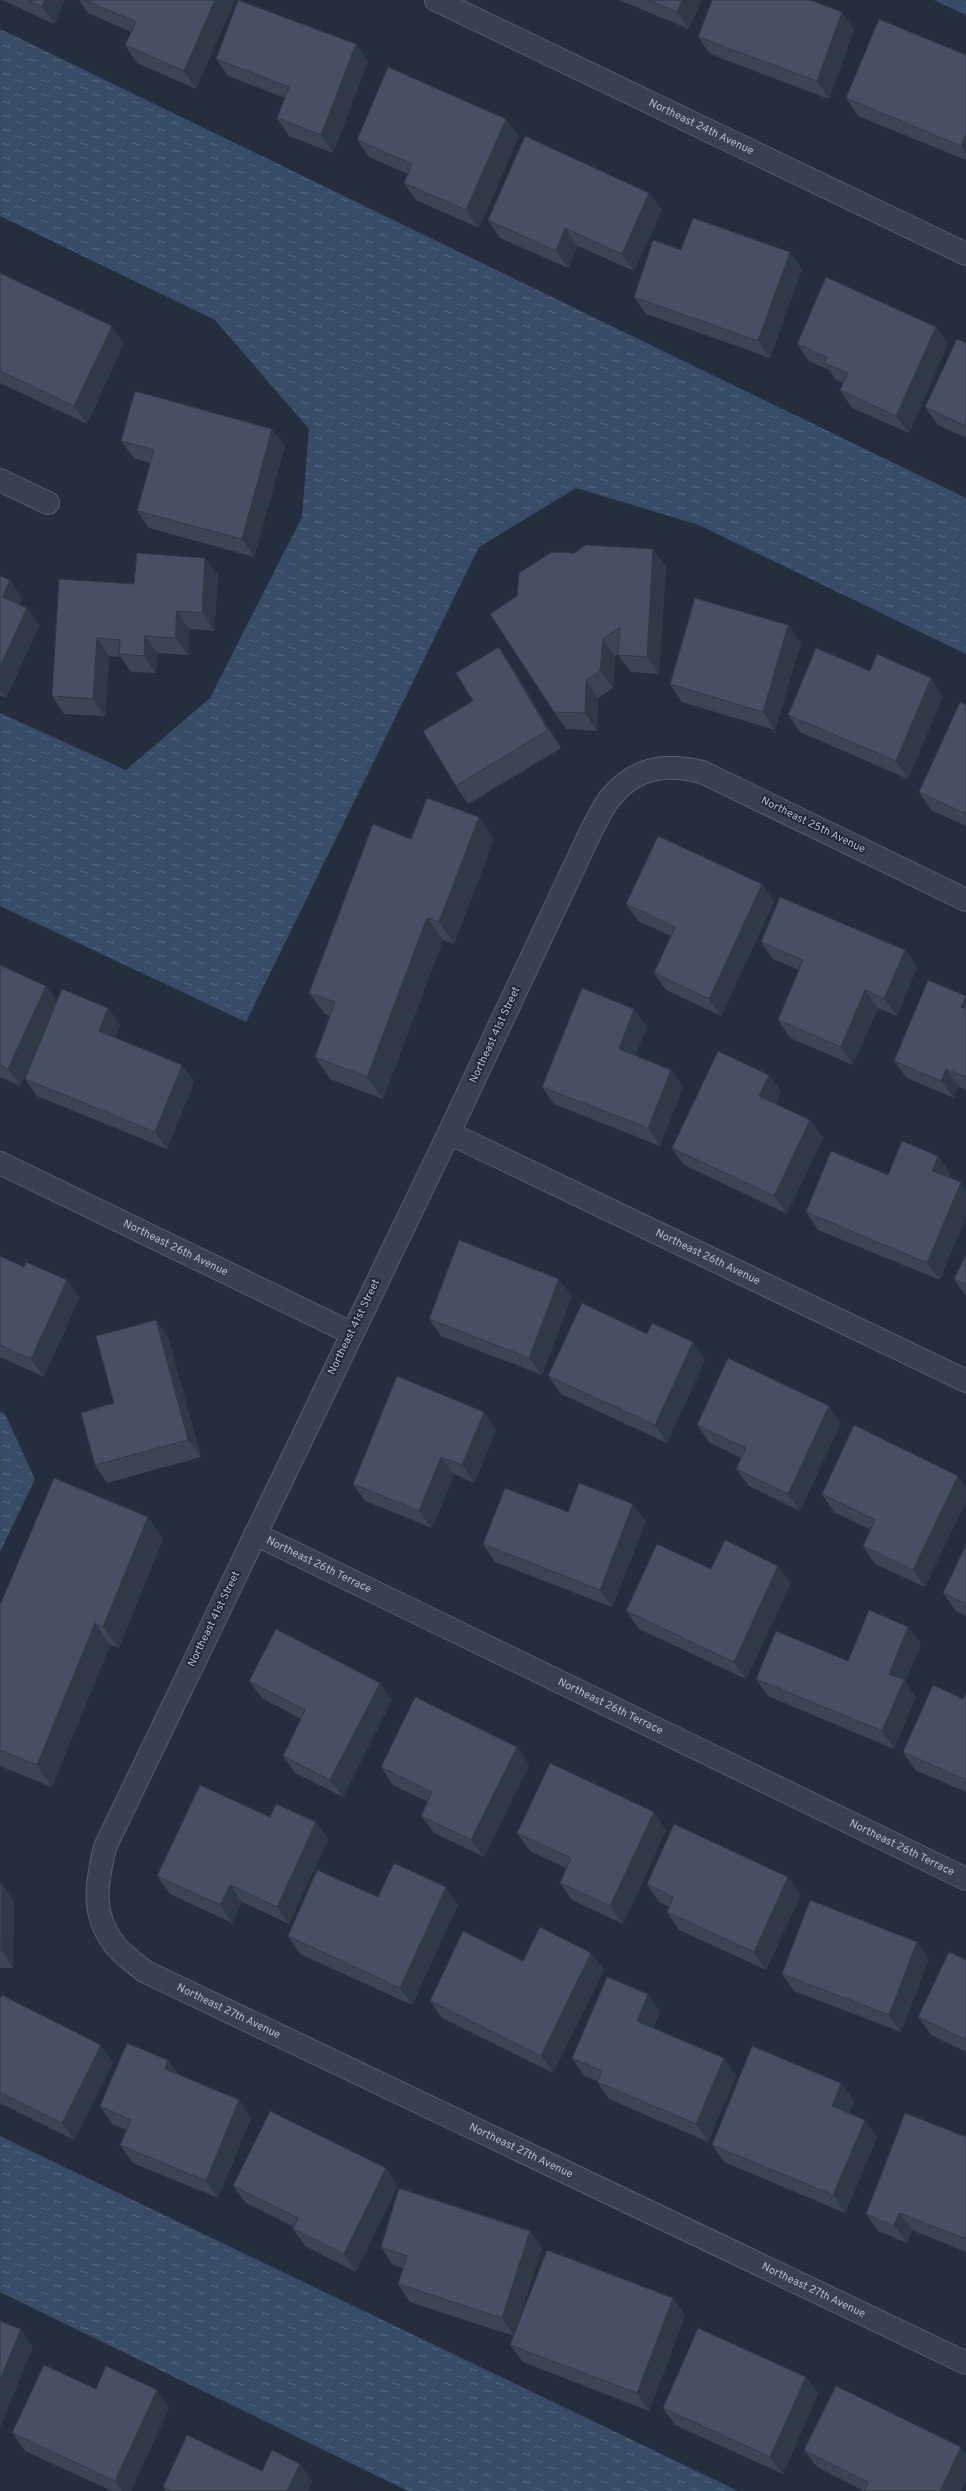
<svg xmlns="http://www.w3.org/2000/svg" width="966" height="2491" font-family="Overpass,sans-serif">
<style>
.water{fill:url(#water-ripples)}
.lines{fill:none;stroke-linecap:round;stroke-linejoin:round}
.minor-casing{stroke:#565f6c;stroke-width:24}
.minor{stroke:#38414e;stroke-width:22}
.wall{fill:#3b4654}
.shaded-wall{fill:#303945}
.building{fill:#455162;stroke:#303945}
.labels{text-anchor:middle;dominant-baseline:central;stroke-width:3.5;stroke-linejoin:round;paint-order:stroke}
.street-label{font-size:11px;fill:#b4bcc9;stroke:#1d2633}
</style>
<defs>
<pattern id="water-ripples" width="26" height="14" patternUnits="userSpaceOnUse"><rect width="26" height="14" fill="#394c67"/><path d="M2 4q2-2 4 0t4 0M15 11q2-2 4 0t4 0" fill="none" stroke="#53647b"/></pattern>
</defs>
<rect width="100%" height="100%" fill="#242f3e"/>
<path class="water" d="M934,0H966V15Z
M0,29L966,498V654L699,525L576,488L479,547L246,1022L0,906V713L126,770L210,698L302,517L309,429L215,320L0,216Z
M0,1412L5,1414L35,1479L0,1552Z
M0,2136L738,2491H408L0,2292Z"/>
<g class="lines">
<defs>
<g id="minor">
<path id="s1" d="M436,0L966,254"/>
<path d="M0,480L48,503"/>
<path id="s2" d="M966,900L702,772C666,763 636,767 611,797C603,806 598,819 592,829L449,1133L105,1847C97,1883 90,1911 114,1944C121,1954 134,1962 144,1971L966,2363"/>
<path id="s3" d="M449,1133L966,1381"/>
<path id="s4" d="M0,1163L351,1333"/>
<path id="s5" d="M255,1534L966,1879"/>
</g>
</defs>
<use href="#minor" class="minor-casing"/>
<use href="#minor" class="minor"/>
</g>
<path class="wall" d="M2,0H65L54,24Z
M79,0H235L196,89L137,63L125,45L131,32L88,13Z
M619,0H701L689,29Z
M854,29L829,99L710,54L698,37Z
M356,44L368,61L333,153L289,136L277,118L285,98L228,76L216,59Z
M966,55V160L858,116L846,98Z
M519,136L479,228L416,200L404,183L408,174L369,157L357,140Z
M649,193L662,210L634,271L578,246L568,268L500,238L488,220Z
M681,250L802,269L770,358L646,314L634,297Z
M0,273L124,343L87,424L0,383Z
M936,327L948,344L909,433L852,408L840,390L843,383L836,380L829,370L809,361L797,344Z
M966,343V438L938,425L925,407Z
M121,441L285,446L254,557L149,528L137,511L150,463L134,458Z
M574,553L666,566L659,674L631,672L618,655L619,654L615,656L613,688L598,698L597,731L566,729L554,712L517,596Z
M218,575L214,631L189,629L188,655L157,653L156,673L131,672L121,657L109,656L105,716L64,714L52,696L134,584Z
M0,576L22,598L19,605L27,608L39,626L6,698L0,695Z
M788,625L801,643L775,730L682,702L670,684Z
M511,665L561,748L468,804L456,786L473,701Z
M870,671L943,696L908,779L800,732L788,715Z
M966,705V826L931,810L919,792Z
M479,817L494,839L454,944L443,940L383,1099L330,1079L315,1057L330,1016L325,1014L309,993L411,839Z
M762,884L774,902L721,1016L666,990L654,973L671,936L638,921L626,904Z
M761,942L905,950L917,967L897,1016L878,1008L853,1065L790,1038L778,1020L799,970L773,959Z
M0,965L57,1001L108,1008L120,1025L115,1037L194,1082L167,1149L37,1096L25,1079L37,1051L20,1086L0,1077Z
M966,996V1090L958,1086L954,1098L907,1078L894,1061Z
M647,1026L635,1056L671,1070L683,1087L660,1146L554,1104L542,1087Z
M769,1075L781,1092L776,1104L810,1120L823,1138L787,1214L684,1165L672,1148Z
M938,1156L950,1173L949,1177L966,1190V1216L940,1280L818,1230L806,1212L888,1175Z
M966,1255V1296L954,1279Z
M0,1256L24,1267L67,1280L79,1298L44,1377L0,1357Z
M572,1296L542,1375L441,1336L429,1319Z
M647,1334L705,1360L667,1443L561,1394L548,1376Z
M168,1337L201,1457L107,1483L95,1465L114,1403Z
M484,1412L496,1430L474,1483L454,1474L432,1528L365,1501L353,1484Z
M841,1423L800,1511L749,1486L736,1469L741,1458L709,1442L697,1425Z
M966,1487L925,1587L875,1564L863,1546L871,1530L834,1512L822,1494Z
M633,1504L646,1521L612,1607L495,1562L483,1544Z
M163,1539L119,1648L110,1645L52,1787L0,1766V1605Z
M966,1545V1616L956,1611L943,1593Z
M711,1569L791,1583L746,1679L639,1629L626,1611Z
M908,1627L921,1644L905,1682L916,1697L894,1749L768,1696L756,1679L848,1661Z
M249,1681L380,1683L392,1700L343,1797L295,1773L283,1756L301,1719L262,1698Z
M966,1692V1792L915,1770L903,1752L963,1699Z
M517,1747L529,1765L484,1857L434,1833L421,1816L428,1802L393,1785L381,1767Z
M270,1817L328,1839L289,1924L242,1902L232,1923L170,1894L157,1876Z
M666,1830L623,1924L572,1900L560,1883L566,1868L530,1851L517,1833Z
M0,1884H2L14,1902L13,1968H0Z
M647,1884L801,1895L766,1970L679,1930L667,1912L669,1907L659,1902Z
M378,1897L458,1905L412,2005L300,1954L288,1936Z
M917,1942L929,1959L901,2032L794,1991L782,1974Z
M591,1953L604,1970L553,2073L442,2018L430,2001L523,1961Z
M966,1960V2052L931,2035L918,2017Z
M648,1994L660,2012L653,2028L736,2076L708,2142L609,2099L597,2082V2081L584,2076L572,2058Z
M0,1999L113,2062L74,2140L0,2103Z
M168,2060L178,2074L239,2100L251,2118L218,2198L133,2163L120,2145L127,2130L112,2124L100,2106Z
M841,2083L854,2101L849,2113L865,2120L877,2138L845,2213L724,2162L712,2145Z
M966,2137V2252L912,2230L907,2243L878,2231L866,2214Z
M398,2185L356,2272L305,2246L293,2229L294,2227L246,2203L233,2186Z
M530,2231L542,2248L515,2331L673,2298L685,2316L649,2411L523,2362L510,2345L514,2336L410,2302L398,2284L403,2268L393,2265L381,2247Z
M806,2377L818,2394L783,2474L675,2425L663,2408Z
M96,2389L169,2408L131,2491H112L25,2451L12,2433Z
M961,2447L966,2455V2480L961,2491H864L817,2467L804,2450Z
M300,2464L312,2481L308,2491H165L163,2487L262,2471Z"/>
<path class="shaded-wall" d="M45,0H65L54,24L42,7Z
M215,0H235L196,89L184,71Z
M682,0H701L689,29L677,12Z
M842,12L854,29L829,99L817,81Z
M356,44L368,61L333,153L321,135Z
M506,119L519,136L479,228L466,210Z
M966,134V153L961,146Z
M649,193L662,210L634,271L622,254Z
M565,228L578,246L568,268L556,251Z
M790,252L802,269L770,358L758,341Z
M112,326L124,343L87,424L74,406Z
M936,327L948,344L909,433L896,416Z
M272,429L285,446L254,557L242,539Z
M653,549L666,566L659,674L647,657Z
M205,558L218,575L214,631L202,613Z
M10,580L22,598L14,614L2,597Z
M27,608L39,626L6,698L0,689V667Z
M177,611L189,629L188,655L175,638Z
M788,625L801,643L775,730L763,712Z
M145,636L157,653L156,673L144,656Z
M97,638L109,656L105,716L93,699Z
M603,639L615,656L613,688L600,671Z
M499,647L511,665L561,748L548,730Z
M931,678L943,696L908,779L896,761Z
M586,680L598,698L597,731L585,713Z
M479,817L494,839L454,944L439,922Z
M762,884L774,902L721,1016L709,999Z
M427,918L443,940L383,1099L367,1077Z
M905,950L917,967L897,1016L884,999Z
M46,986L58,1003L20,1086L8,1069Z
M865,990L878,1008L853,1065L841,1047Z
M966,996V1013L961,1007Z
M108,1008L120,1025L111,1048L99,1031Z
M634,1009L647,1026L631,1066L619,1049Z
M182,1065L194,1082L167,1149L155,1132Z
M946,1069L958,1086L954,1098L941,1081Z
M671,1070L683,1087L660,1146L648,1128Z
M769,1075L781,1092L771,1113L759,1096Z
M810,1120L823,1138L787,1214L774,1196Z
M938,1156L950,1173L944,1188L932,1171Z
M961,1182L966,1190V1216L940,1280L927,1263Z
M559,1279L572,1296L542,1375L529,1358Z
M67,1280L79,1298L44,1377L31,1359Z
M156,1320L168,1337L201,1457L188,1440Z
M693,1342L705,1360L667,1443L655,1425Z
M829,1406L841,1423L800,1511L788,1494Z
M484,1412L496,1430L474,1483L462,1465Z
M441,1457L454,1474L432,1528L419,1511Z
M958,1476L966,1487V1502L925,1587L913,1570Z
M633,1504L646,1521L612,1607L600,1590Z
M148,1517L163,1539L119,1648L103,1627Z
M778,1566L791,1583L746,1679L734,1662Z
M95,1623L110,1645L52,1787L37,1765Z
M908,1627L921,1644L905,1682L916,1697L894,1749L882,1731L889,1674Z
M380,1683L392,1700L343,1797L330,1780Z
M517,1747L529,1765L484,1857L471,1840Z
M654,1812L666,1830L623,1924L610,1906Z
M316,1822L328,1839L289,1924L277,1907Z
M788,1877L801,1895L766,1970L754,1952Z
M2,1884L14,1902L13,1968L1,1950Z
M230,1885L242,1902L232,1923L220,1905Z
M446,1887L458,1905L412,2005L400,1988Z
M917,1942L929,1959L901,2032L889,2015Z
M591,1953L604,1970L553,2073L541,2056Z
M648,1994L660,2012L649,2038L637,2021Z
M101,2045L113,2062L74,2140L62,2123Z
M724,2058L736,2076L708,2142L696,2124Z
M168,2060L180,2078L165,2069Z
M841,2083L854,2101L845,2124L832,2106Z
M239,2100L251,2118L218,2198L206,2181Z
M865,2120L877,2138L845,2213L833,2195Z
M386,2168L398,2185L356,2272L344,2254Z
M899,2213L912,2230L907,2243L894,2226Z
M530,2231L542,2248L514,2336L502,2318Z
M673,2298L685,2316L649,2411L637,2393Z
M21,2329L33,2347L0,2428V2380Z
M806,2377L818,2394L783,2474L770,2457Z
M157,2390L169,2408L131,2491H122L115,2481Z
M961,2447L966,2455V2480L961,2491H940Z
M300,2464L312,2481L308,2491H287Z"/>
<path class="building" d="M28,0H45L42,7Z
M85,0H215L184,71L125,45L136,22Z
M238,0L356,44L321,135L277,118L289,87L216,59Z
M648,0H682L677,12Z
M712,0H810L842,12L817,81L698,37Z
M879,19L966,55V134L961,146L846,98Z
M388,67L506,119L466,210L404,183L412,164L357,140Z
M525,136L649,193L622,254L565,228L556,251L488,220Z
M693,218L790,252L758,341L634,297L653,240L681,250Z
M0,273L112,326L74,406L0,371Z
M826,277L936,327L896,416L840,390L848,373L824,363L827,357L797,344Z
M957,339L966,343V426L925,407Z
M135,391L272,429L242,539L137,511L154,450L121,441Z
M586,545L653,549L647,657L618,655L620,627L603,639L600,671L586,680L585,713L554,712L490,614L517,596L519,573L552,552L574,553Z
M137,553L205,558L202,613L177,611L175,638L145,636L144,656L119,654L120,640L97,638L93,699L52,696L59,579L134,584Z
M0,576L10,580L2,597L27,608L0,667Z
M695,598L788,625L763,712L670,684Z
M499,647L548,730L456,786L423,731L473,701L456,673Z
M816,648L870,671L877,654L931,678L896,761L788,715Z
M960,702L966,705V814L919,792Z
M427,798L479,817L439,922L427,918L367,1077L315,1057L335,1002L309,993L373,824L411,839Z
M658,836L762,884L709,999L654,973L675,927L626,904Z
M780,897L905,950L884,999L865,990L841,1047L778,1020L803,960L761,942Z
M0,965L46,986L8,1069L0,1065Z
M928,980L966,996L961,1007L966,1009V1077L946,1069L941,1081L894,1061Z
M582,988L634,1009L619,1049L671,1070L648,1128L542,1087Z
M62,989L108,1008L99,1031L182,1065L155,1132L25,1079Z
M718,1051L769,1075L759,1096L810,1120L774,1196L672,1148Z
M902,1141L938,1156L932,1171L961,1182L927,1263L806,1212L831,1151L888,1175Z
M459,1240L559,1279L529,1358L429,1319Z
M966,1255V1285L954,1279Z
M0,1256L24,1267L26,1262L67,1280L31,1359L0,1345Z
M582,1303L647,1334L652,1323L693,1342L655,1425L548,1376Z
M156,1320L188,1440L95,1465L81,1413L114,1403L96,1336Z
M728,1358L829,1406L788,1494L736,1469L746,1448L697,1425Z
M397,1376L484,1412L462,1465L441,1457L419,1511L353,1484Z
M854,1425L958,1476L913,1570L863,1546L875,1520L822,1494Z
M54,1478L148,1517L103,1627L95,1623L37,1765L0,1750V1605Z
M579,1483L633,1504L600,1590L483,1544L505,1488L568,1512Z
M725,1540L778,1566L734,1662L626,1611L657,1544L711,1569Z
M966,1545V1604L943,1593Z
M869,1610L908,1627L889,1674L904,1680L882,1731L756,1679L776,1631L848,1661Z
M276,1629L380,1683L330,1780L283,1756L305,1710L249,1681Z
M933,1685L963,1699L966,1692V1780L903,1752Z
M415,1697L517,1747L471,1840L421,1816L432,1792L381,1767Z
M550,1763L654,1812L610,1906L560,1883L571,1858L517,1833Z
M200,1785L270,1817L276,1804L316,1822L277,1907L230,1885L220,1905L157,1876Z
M674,1824L788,1877L754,1952L667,1912L673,1897L647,1884Z
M394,1863L446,1887L400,1988L288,1936L317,1870L378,1897Z
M0,1884H2L1,1950H0Z
M810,1900L917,1942L889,2015L782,1974Z
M540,1927L591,1953L541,2056L430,2001L463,1931L523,1961Z
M949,1952L966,1960V2040L918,2017Z
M607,1977L648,1994L637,2021L724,2058L696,2124L597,2082L602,2071L572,2058Z
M2,1995L101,2045L62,2123L0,2092V1999Z
M127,2043L168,2060L165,2069L239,2100L206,2181L120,2145L131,2120L100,2106Z
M752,2046L841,2083L832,2106L865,2120L833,2195L712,2145Z
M270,2111L386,2168L344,2254L293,2229L298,2218L233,2186Z
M905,2113L966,2137V2239L899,2213L894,2226L866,2214Z
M399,2188L530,2231L502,2318L398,2284L407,2256L381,2247Z
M547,2250L673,2298L637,2393L510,2345Z
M0,2321L21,2329L0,2380Z
M698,2328L806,2377L770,2457L663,2408Z
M44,2365L96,2389L106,2366L157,2390L115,2481L12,2433Z
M836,2386L961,2447L940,2491H864L868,2482L804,2450Z
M187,2435L262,2471L272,2450L300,2464L287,2491H170L163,2487Z"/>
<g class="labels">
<g class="street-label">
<text stroke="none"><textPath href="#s1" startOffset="294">Northeast 24th Avenue</textPath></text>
<text transform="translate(813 825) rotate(26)">Northeast 25th Avenue</text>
<text transform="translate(495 1035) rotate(-65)">Northeast 41st Street</text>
<text stroke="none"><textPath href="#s4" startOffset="195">Northeast 26th Avenue</textPath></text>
<text stroke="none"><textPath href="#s3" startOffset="287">Northeast 26th Avenue</textPath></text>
<text transform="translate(354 1327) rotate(-64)">Northeast 41st Street</text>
<text stroke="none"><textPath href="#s5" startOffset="71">Northeast 26th Terrace</textPath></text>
<text transform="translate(214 1619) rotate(-64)">Northeast 41st Street</text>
<text stroke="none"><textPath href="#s5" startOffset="395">Northeast 26th Terrace</textPath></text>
<text stroke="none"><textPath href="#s5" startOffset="719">Northeast 26th Terrace</textPath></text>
<text stroke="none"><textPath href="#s2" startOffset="1795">Northeast 27th Avenue</textPath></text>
<text stroke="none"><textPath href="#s2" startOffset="2119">Northeast 27th Avenue</textPath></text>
<text stroke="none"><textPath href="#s2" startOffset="2443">Northeast 27th Avenue</textPath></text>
</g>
</g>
</svg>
